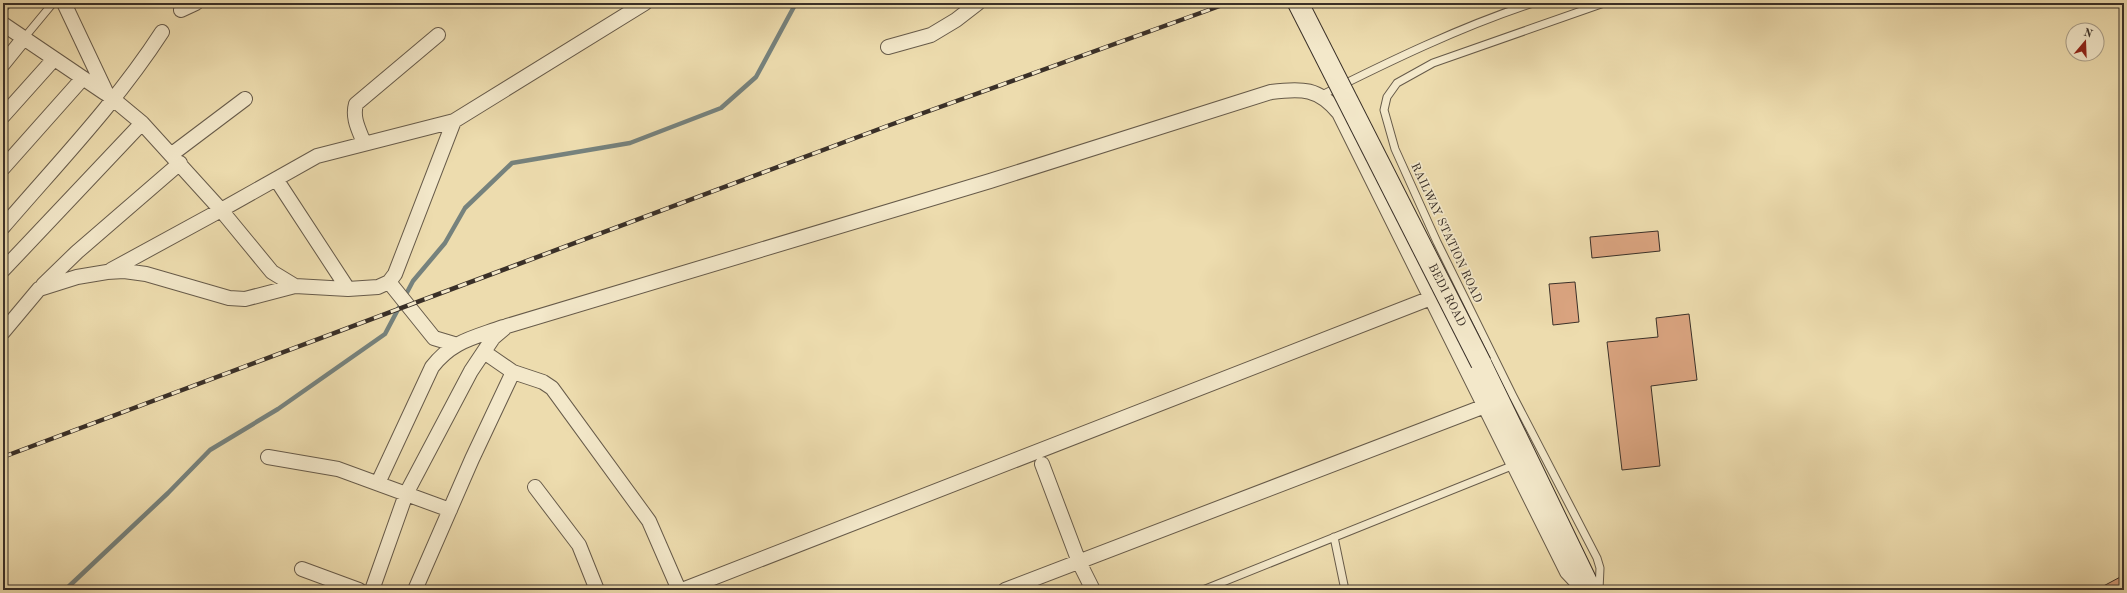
<svg xmlns="http://www.w3.org/2000/svg" width="2127" height="593" font-family="'Old Standard TT',serif">
<style>
.lines{fill:none;stroke-linecap:round;stroke-linejoin:round}
.stream{stroke:#76827d;stroke-width:4.5}
.building{fill:#daa480;stroke:#3a3028}
.lane-casing{stroke:#675b4a;stroke-width:9}
.street-casing{stroke:#675b4a;stroke-width:16}
.secondary-casing{stroke:#3a3028;stroke-width:22}
.lane{stroke:#f3e8ca;stroke-width:7}
.street{stroke:#f3e8ca;stroke-width:14}
.secondary{stroke:#f3e8ca;stroke-width:20}
.rail-casing{stroke:#3a3028;stroke-width:4.5}
.rail{stroke:#f3e8ca;stroke-width:3;stroke-dasharray:9;stroke-linecap:butt}
.secondary-bridge-casing{stroke:#3a3028;stroke-width:22;stroke-linecap:butt}
.secondary-bridge{stroke:#f3e8ca;stroke-width:20}
.labels{text-anchor:middle;dominant-baseline:central;stroke-width:3.5;stroke-linejoin:round;paint-order:stroke}
.street-label{font-size:12px;fill:#3a3028;stroke:#f3e8ca}
</style>
<rect width="100%" height="100%" fill="#eddcae"/>
<filter id="stains"><feTurbulence type="fractalNoise" baseFrequency=".005" numOctaves="4"/><feColorMatrix values="0 0 0 0 .2 0 0 0 0 .09 0 0 0 0 .02 0 0 0 .5 -.17"/></filter>
<radialGradient id="worn" r=".72"><stop offset=".6" stop-color="#630" stop-opacity="0"/><stop offset="1" stop-color="#630" stop-opacity=".3"/></radialGradient>
<g class="lines">
<path class="stream" d="M65,590L168,493L210,450L278,409L385,334L413,281L445,243L465,208L512,163L630,143L721,108L756,77L796,3"/>
</g>
<path class="building" d="M1658,231L1660,251L1592,258L1590,237Z
M1575,282L1579,322L1553,325L1549,284Z
M1689,314L1697,380L1651,386L1660,466L1622,470L1607,342L1658,337L1656,318Z
M2124,575V590H2096Z"/>
<g class="lines">
<defs>
<path id="lane" d="M3,9L8,3
M24,38L53,3
M1322,95C1390,61 1460,27 1533,3
M1334,537L1345,590
M1203,590L1514,465
M1599,590L1600,568L1597,558L1513,396L1437,242L1395,149L1384,110L1387,97L1397,83L1433,63L1604,3"/>
<path id="street" d="M64,3L107,94L142,123L221,210L317,156L454,121L645,3
M181,10L196,3
M3,24L105,93
M888,47L931,35L956,20L978,3
M3,64L24,38
M3,116L54,59
M364,143C359,130 352,118 356,104L438,35
M172,154L245,99
M3,168L83,78
M276,179L348,289
M3,227C58,163 116,103 162,32
M3,270L142,123
M111,270L221,210L272,272L295,286
M389,282L434,338L454,344
M43,285L77,252L180,163
M3,332L39,289L77,277L107,272L124,271L146,274L229,298L245,299L295,286L348,289L378,287L389,282L395,274L454,121
M484,352L513,372L543,382L552,388L649,521L679,590
M268,457L338,469L450,510
M1042,464L1079,562L1093,590
M378,483L432,367C452,341 473,338 503,327
M535,487L579,545L597,590
M302,569L359,590
M372,590L406,494L471,371L493,338L507,326L990,181L1271,92C1302,88 1319,88 1339,113L1567,572L1584,590
M415,590L472,459L513,372
M682,590L1431,298
M1005,590L1485,406"/>
<path id="secondary" d="M1481,363L1591,590"/>
</defs>
<use href="#lane" class="lane-casing"/>
<use href="#street" class="street-casing"/>
<use href="#secondary" class="secondary-casing"/>
<use href="#lane" class="lane"/>
<use href="#street" class="street"/>
<use href="#secondary" class="secondary"/>
<defs>
<path id="rail" d="M3,457L890,125L1228,3"/>
</defs>
<use href="#rail" class="rail-casing"/>
<use href="#rail" class="rail"/>
<defs>
<g id="secondary-bridge">
<path id="s1" d="M1298,3L1481,363"/>
</g>
</defs>
<use href="#secondary-bridge" class="secondary-bridge-casing"/>
<use href="#secondary-bridge" class="secondary-bridge"/>
</g>
<g class="labels">
<g class="street-label">
<text transform="translate(1446 233) rotate(65)">RAILWAY STATION ROAD</text>
<text stroke="none"><textPath href="#s1" startOffset="328">BEDI ROAD</textPath></text>
</g>
</g>
<rect width="2127" height="593" fill="none" stroke="#eddcae" stroke-width="16"/>
<rect x="4" y="4" width="2119" height="585" fill="none" stroke="#3a3028" stroke-width="2"/>
<rect x="8" y="8" width="2111" height="577" fill="none" stroke="#3a3028"/>
<g transform="translate(2085 42) rotate(19)"><circle r="19" fill="#f3e8ca" stroke="#a99e89"/>
<path d="M0-3L7 15L0 10L-7 15Z" fill="#8f2418"/>
<text y="-6" font-size="11" font-weight="bold" text-anchor="middle" fill="#3a3028">N</text>
</g>
<rect width="100%" height="100%" filter="url(#stains)"/>
<rect width="100%" height="100%" fill="url(#worn)"/>
</svg>
